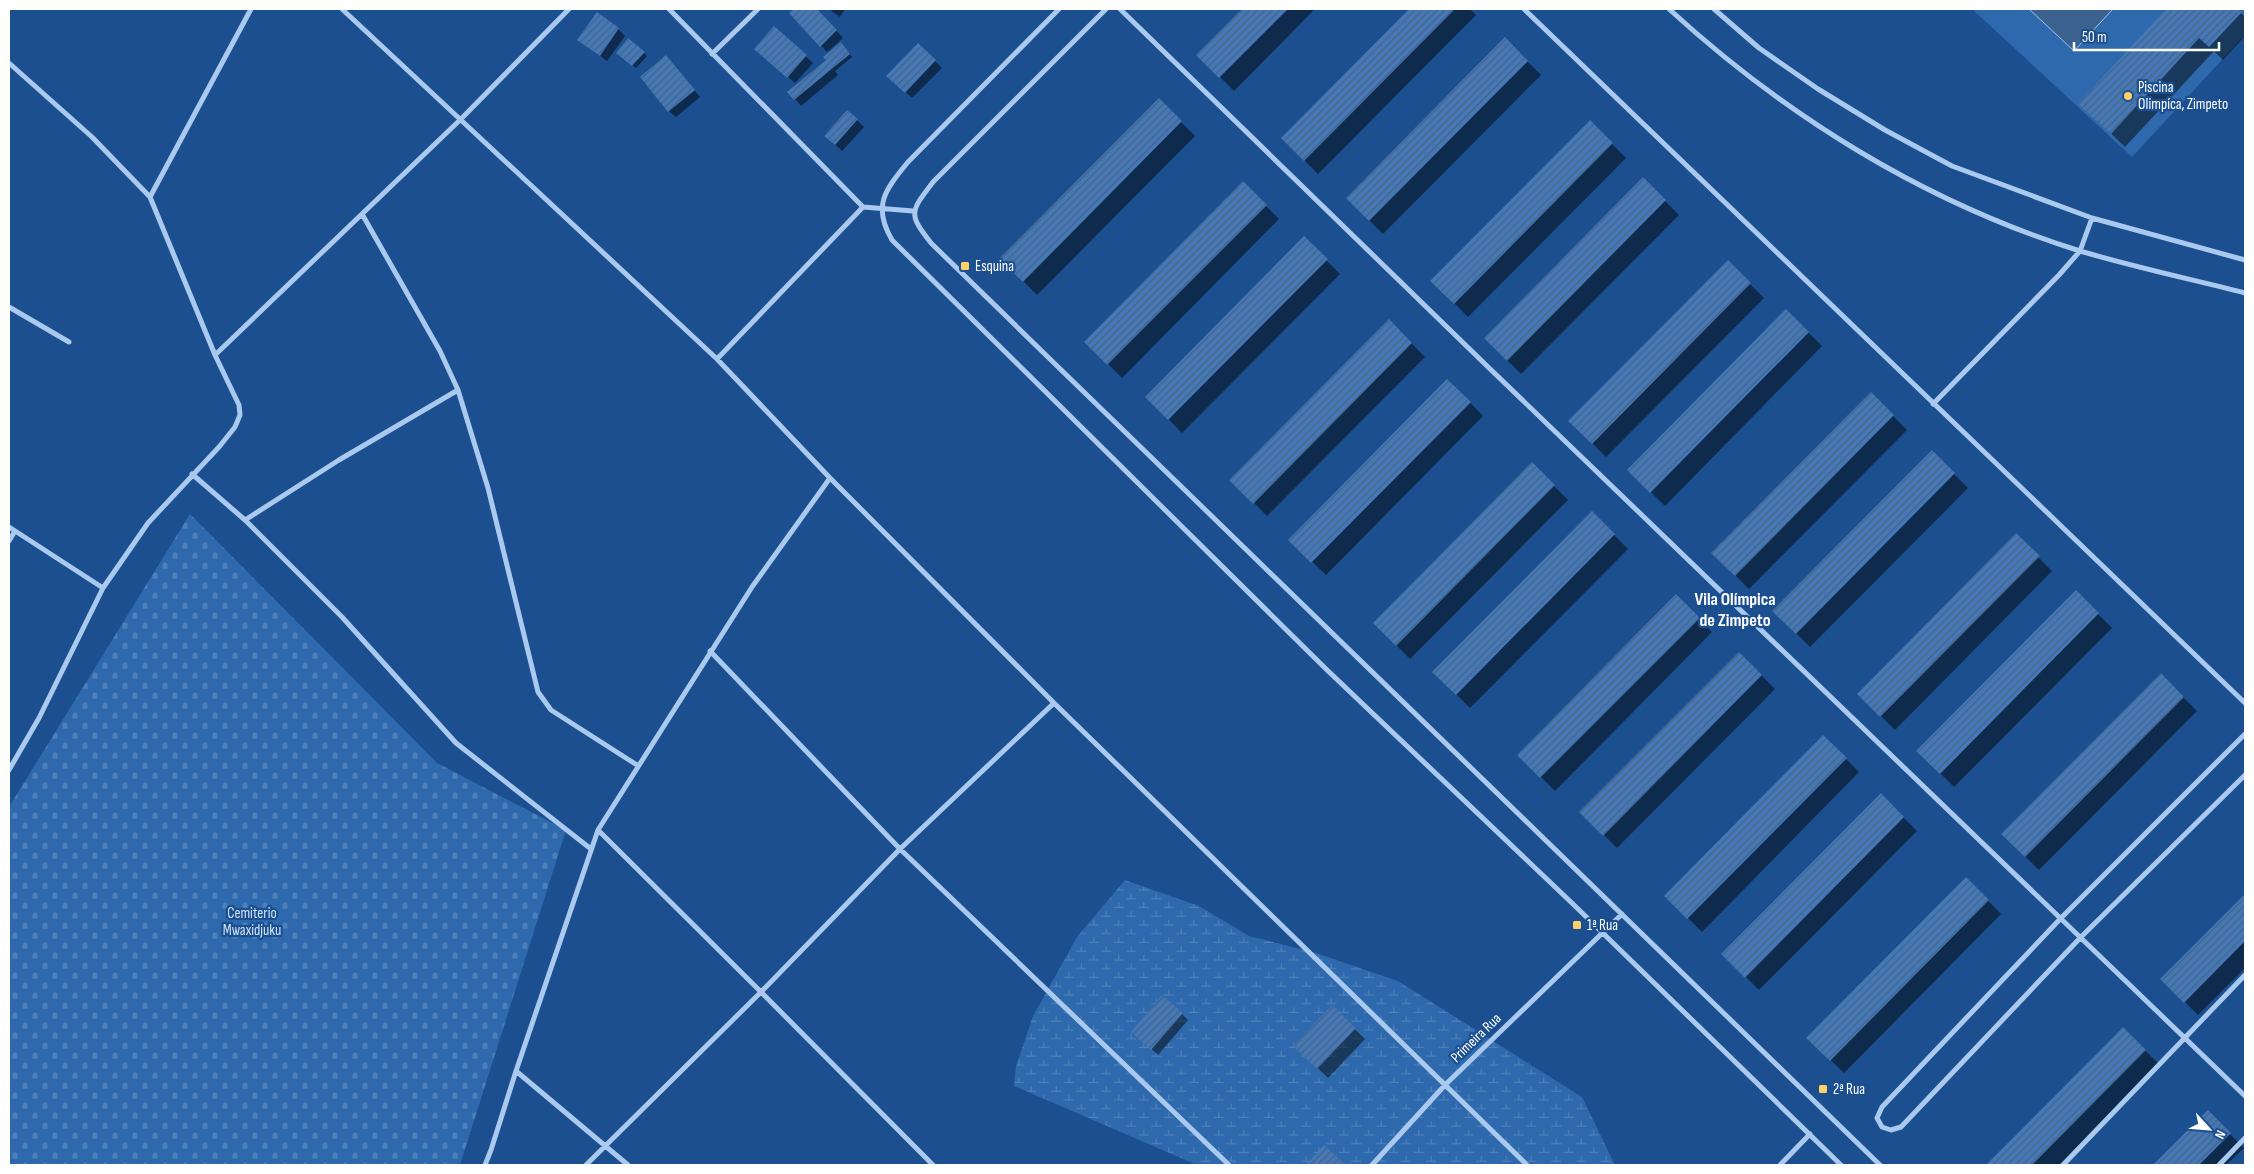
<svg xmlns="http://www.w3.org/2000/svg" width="2254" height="1174" font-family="'Sofia Sans Condensed',sans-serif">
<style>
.wetland{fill:url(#wetland-marsh)}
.cemetery{fill:url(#cemetery-stones)}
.park{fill:#2e69ad}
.water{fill:#3c6290;stroke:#9cc4f0}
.shadow{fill:#0007}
.building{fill:url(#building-hatch)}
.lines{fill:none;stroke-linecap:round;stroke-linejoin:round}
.minor{stroke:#a9c9ee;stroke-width:5}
.poi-dot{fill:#ffd166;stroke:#1b4f8f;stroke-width:2}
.labels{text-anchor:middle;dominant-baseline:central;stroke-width:4.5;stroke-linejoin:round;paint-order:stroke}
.poi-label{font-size:15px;fill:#fff;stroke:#1b4f8f;text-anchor:start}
.park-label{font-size:15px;fill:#cfe3fa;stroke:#1b4f8f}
.street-label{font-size:15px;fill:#fff;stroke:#1b4f8f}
.quarter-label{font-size:18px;font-weight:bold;fill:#fff;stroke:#1b4f8f}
</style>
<defs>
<pattern id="wetland-marsh" width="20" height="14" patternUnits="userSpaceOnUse" patternTransform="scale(1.25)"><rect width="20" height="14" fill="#2e69ad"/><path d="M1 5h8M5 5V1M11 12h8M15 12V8" fill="none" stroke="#4d80b9"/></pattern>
<pattern id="cemetery-stones" width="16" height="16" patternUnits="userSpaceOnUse" patternTransform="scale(1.25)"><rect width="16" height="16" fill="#2e69ad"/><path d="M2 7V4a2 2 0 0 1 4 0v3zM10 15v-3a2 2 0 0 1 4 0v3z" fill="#4d80b9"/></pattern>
<pattern id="building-hatch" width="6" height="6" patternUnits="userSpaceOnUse" patternTransform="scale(1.25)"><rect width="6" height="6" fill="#4478b7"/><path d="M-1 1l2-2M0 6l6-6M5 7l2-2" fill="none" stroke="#486282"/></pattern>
</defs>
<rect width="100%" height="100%" fill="#1b4f8f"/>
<path class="wetland" d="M1125,880L1199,906L1249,936L1316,953L1398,981L1582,1097L1615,1165H1197L1014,1086L1016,1066L1033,1016L1077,937Z"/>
<path class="cemetery" d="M190,514L437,763L566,830L460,1165H9V807Z"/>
<path class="park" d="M1972,9H2245V35L2132,157Z"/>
<path class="water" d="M2029,9H2113L2074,51Z"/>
<path class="shadow" d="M795,9H816L843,38L827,52L791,13Z
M829,9H845L840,17Z
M1244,9H1315L1234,91L1198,55Z
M1411,9H1470L1476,15L1318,174L1282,138Z
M2164,9H2237L2245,17V36L2223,60L2214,51L2125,147L2094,117L2166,11Z
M774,28L813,63L795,83L763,55Z
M618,29L625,36L607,61L579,40Z
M1505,39L1541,75L1383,234L1347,198Z
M918,45L942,68L912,98L888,76Z
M844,47L852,57L835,71L838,75L801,106L795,99Z
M644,53L647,56L636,68L620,55Z
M672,63L700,97L676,117L669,111Z
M1159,100L1195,136L1037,295L1001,259Z
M847,111L864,127L842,151L826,136Z
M1590,122L1626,158L1468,317L1432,281Z
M1643,179L1679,215L1521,374L1485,338Z
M1243,183L1279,219L1122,378L1086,342Z
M1304,238L1340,274L1182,433L1147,397Z
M1728,262L1764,298L1606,457L1570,421Z
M1786,311L1822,346L1665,506L1628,470Z
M1389,321L1425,357L1267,516L1231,480Z
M1448,380L1483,416L1326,575L1290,540Z
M1871,394L1907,430L1749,589L1713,553Z
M1932,452L1968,488L1810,647L1774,611Z
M1532,464L1568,500L1410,659L1374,623Z
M1592,513L1628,549L1470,708L1434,672Z
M2016,535L2052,571L1895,730L1859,694Z
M2076,592L2112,628L1954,787L1918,751Z
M1676,596L1712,632L1555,791L1519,755Z
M1739,653L1775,689L1617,848L1581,812Z
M2161,675L2197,711L2039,870L2003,834Z
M1823,736L1859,772L1702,932L1666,896Z
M1881,795L1917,831L1759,990L1723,954Z
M1966,878L2001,914L1844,1073L1808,1038Z
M2245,895V968L2198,1015L2162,979Z
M1332,1007L1365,1039L1328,1078L1295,1046Z
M1182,1014L1188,1020L1158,1055L1139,1038Z
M2123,1029L2159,1064L2059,1165H1988Z
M2208,1112L2244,1148L2226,1165H2155Z"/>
<path class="building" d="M793,9H817L837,30L820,47L789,13Z
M1242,9H1288L1219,78L1196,55Z
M1409,9H1455L1304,161L1281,138Z
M2163,9H2238L2242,12L2209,47L2199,38L2111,134L2078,104L2165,10Z
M597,12L619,28L600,56L577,40Z
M774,26L807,55L787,78L754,49Z
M1505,37L1528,61L1369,221L1346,198Z
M628,38L645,52L632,66L616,53Z
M841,42L850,54L794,100L787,92L826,60L823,57Z
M918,43L936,60L905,93L886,76Z
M666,55L695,90L668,112L640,77Z
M1159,98L1182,121L1023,282L999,259Z
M847,110L858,119L835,145L824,136Z
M1590,120L1613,143L1454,304L1430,281Z
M1643,177L1666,200L1507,361L1484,338Z
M1243,181L1267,205L1107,365L1084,342Z
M1304,236L1328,259L1168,420L1145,397Z
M1728,260L1751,283L1592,444L1568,421Z
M1786,309L1809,332L1650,493L1627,470Z
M1389,319L1412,343L1253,504L1229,480Z
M1447,379L1471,402L1311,563L1288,540Z
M1871,392L1894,415L1735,576L1711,553Z
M1932,450L1955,473L1796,634L1772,611Z
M1532,462L1555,485L1396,646L1373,623Z
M1592,511L1615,534L1456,695L1432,672Z
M2016,533L2040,556L1880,717L1857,694Z
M2076,590L2099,613L1940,774L1916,751Z
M1676,594L1700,618L1540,778L1517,755Z
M1739,652L1762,675L1603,836L1579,812Z
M2161,673L2184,697L2025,857L2001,834Z
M1823,735L1847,758L1687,919L1664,896Z
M1881,793L1904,817L1745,978L1721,954Z
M1966,877L1989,900L1830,1061L1806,1038Z
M2245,894V941L2184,1003L2160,979Z
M1162,995L1183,1013L1151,1050L1131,1032Z
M1332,1005L1356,1028L1317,1069L1293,1046Z
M2123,1027L2146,1050L2032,1165H1986Z
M2208,1110L2231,1133L2199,1165H2153Z
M1324,1145L1346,1165H1306Z"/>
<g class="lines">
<path class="minor" d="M342,9L717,359L830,478L752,587L598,830L516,1071L491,1150L485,1165
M669,9L863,207L913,211
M1059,9L908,162C885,190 872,206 892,240L1326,669L1574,905L1841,1165
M1106,9L933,182C910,212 908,214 931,243L1053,362L1880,1165
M1120,9L1486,365L2245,1096
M1524,9L2245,703
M1669,9C1787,117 1926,203 2080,251C2134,267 2190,279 2245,293
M1714,9L1759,48L1818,89L1885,130L1952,166L2092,218L2245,260
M712,54L758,9
M9,63L92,137L150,197L215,355L239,405L240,415L235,427L219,447L148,523L103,588L39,718L9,770
M150,197L251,9
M362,214L440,351L458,390L488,488L538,692L551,710L637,765
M9,307L69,342
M215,355L461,119L569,9
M717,359L863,207
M1933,404L2059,275L2080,251L2092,218
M192,474L245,520L342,617L456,743L591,849
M830,478L1054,703L1527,1165
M245,520L339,460L458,390
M9,527L103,588
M9,541L15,531
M710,651L900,849L1229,1165
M2245,734L2062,917L1882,1107L1877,1118L1882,1127L1891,1130L1901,1127L2081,937L2245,775
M516,1071L628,1165
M586,1165L761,992L598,830
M933,1165L761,992L900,849L1054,703
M1372,1165L1445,1085L1622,914
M1780,1165L1810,1134
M2063,1165L2245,975
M2219,1165L2245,1138"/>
</g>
<g class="poi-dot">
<circle cx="2128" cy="96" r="5"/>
<rect x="960" y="261" width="10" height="10" rx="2.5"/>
<rect x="1572" y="920" width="10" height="10" rx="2.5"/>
<rect x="1818" y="1084" width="10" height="10" rx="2.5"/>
</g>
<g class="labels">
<g class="poi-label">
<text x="2138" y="87">Piscina<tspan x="2138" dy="17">Olimpíca, Zimpeto</tspan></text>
<text x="975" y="266">Esquina</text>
<text x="1587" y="925">1ª Rua</text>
<text x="1833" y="1089">2ª Rua</text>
</g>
<g class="park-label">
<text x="252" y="913">Cemiterio<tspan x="252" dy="17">Mwaxidjuku</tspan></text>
</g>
<g class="street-label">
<text transform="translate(1476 1038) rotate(-44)">Primeira Rua</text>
</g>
<g class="quarter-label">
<text x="1735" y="599">Vila Olímpica<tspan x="1735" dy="21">de Zimpeto</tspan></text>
</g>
</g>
<rect width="2254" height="1174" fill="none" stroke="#ffffff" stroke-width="20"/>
<g transform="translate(2209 1129) rotate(116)" stroke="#1b4f8f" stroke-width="4" paint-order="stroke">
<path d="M0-4L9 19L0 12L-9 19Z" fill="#ffffff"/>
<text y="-8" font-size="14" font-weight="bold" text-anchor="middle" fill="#ffffff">N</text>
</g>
<path d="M2074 42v8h145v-8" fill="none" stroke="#ffffff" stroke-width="2.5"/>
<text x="2082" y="42" font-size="15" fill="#ffffff" stroke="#1b4f8f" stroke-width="4" paint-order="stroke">50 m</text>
</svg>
